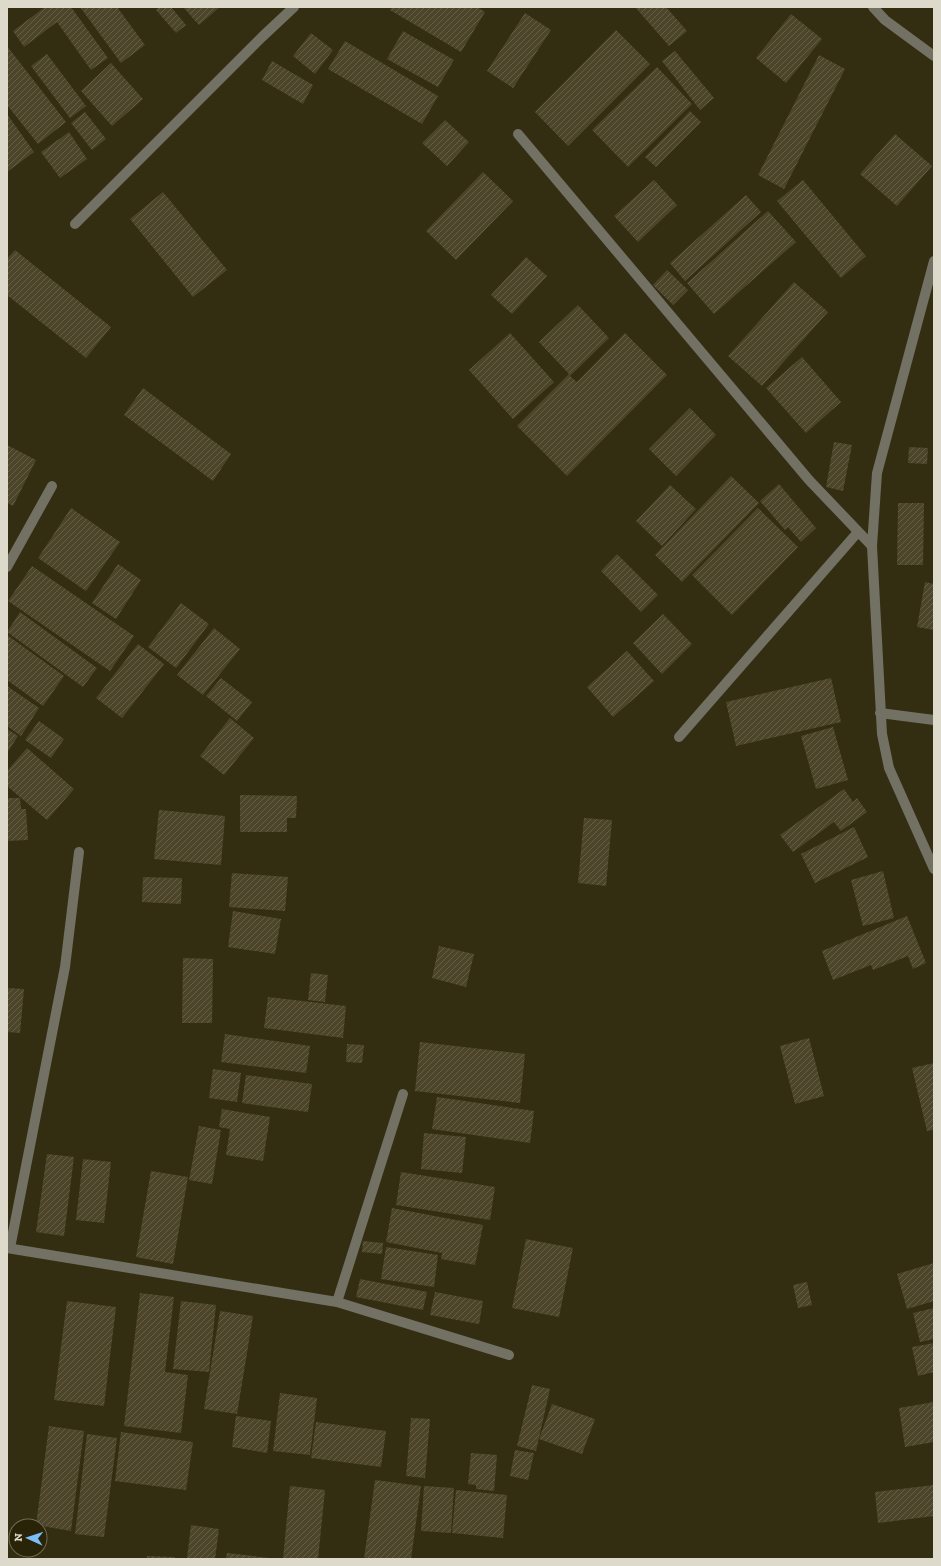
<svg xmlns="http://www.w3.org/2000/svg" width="941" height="1566" font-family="'Zilla Slab',serif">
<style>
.building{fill:url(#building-hatch)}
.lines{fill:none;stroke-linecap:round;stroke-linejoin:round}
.minor{stroke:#737064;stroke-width:10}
</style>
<defs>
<pattern id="building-hatch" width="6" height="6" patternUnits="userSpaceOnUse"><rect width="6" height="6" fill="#4c452a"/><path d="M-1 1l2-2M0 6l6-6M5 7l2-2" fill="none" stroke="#655f48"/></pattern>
</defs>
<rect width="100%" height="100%" fill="#332d12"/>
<path class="building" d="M45,7H71L108,58L91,70L57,22L24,47L13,31Z
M80,7H117L145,45L121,63Z
M159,7H171L186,25L176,33L156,10Z
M183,7H220L199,25Z
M392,7H477L485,12L461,52L390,10Z
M635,7H666L687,31L669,46Z
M525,13L551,30L513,88L487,71Z
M791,14L822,39L786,83L756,58Z
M616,30L650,64L568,146L535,112Z
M403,31L454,60L438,87L387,59Z
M311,33L333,50L315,74L293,56Z
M345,41L438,96L422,124L328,69Z
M7,46L66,122L38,144L7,105Z
M675,51L714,98L700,110L662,61Z
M47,54L86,106L70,118L31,66Z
M819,55L845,69L784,189L758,175Z
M272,61L313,85L303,104L262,80Z
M111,63L143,99L112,126L81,91Z
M657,67L692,104L628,167L592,130Z
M690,111L701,122L656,167L645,157Z
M85,112L106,139L92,150L71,123Z
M7,114L34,152L7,172Z
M445,120L469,142L447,166L422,143Z
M69,132L87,159L60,178L41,152Z
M895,134L932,166L897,206L860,174Z
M483,172L513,201L456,260L426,231Z
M654,180L677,205L638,242L614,216Z
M803,180L866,256L841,278L777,201Z
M163,192L227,270L193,297L130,219Z
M746,195L761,212L685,281L670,263Z
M768,211L796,242L714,314L687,283Z
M15,250L111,327L86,358L7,295V259Z
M526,257L547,276L512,314L491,295Z
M667,270L688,290L673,305L653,285Z
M794,282L828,312L762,386L728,356Z
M578,305L609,338L570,376L577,382L625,333L667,375L567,476L517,426L569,374L539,342Z
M510,333L554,382L513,419L469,370Z
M802,357L841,402L806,433L766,388Z
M143,388L231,454L213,481L124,415Z
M690,408L716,435L676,476L649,449Z
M834,442L852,445L843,491L826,487Z
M7,445L36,460L13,506L7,503Z
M909,447L928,448L927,464L908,463Z
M731,476L759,503L682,582L655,555Z
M779,484L816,528L801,542L788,527L785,530L760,501Z
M670,485L696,509L662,546L636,521Z
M898,503H924L923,565H897Z
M71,508L120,542L86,591L38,558Z
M758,508L798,547L732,615L692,575Z
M617,554L658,595L641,612L601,571Z
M118,564L141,580L116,619L92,603Z
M32,566L134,636L110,671L8,601Z
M925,582L934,584V630L917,627Z
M181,603L209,624L176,668L148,647Z
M20,612L97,668L83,687L7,632Z
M663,614L692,644L662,674L633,643Z
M214,628L240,649L203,695L177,675Z
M7,635L64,676L43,706L7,680Z
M138,644L164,664L122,718L96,698Z
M627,651L654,681L613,717L587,687Z
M221,678L252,702L237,721L206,696Z
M831,678L841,722L736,746L726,702Z
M7,686L39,708L21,736L7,726Z
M230,718L254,738L224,775L200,756Z
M39,721L64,739L51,758L25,740Z
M833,727L848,780L816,789L801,736Z
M7,729L18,736L7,753Z
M27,748L74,789L47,820L7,786V771Z
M844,789L853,802L857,798L867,812L841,831L834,822L793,852L780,835Z
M240,795L297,796L296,818H287V832H240Z
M7,798H20L21,809H26L28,840L7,841Z
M159,810L225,816L221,865L154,859Z
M584,818L612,820L606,886L578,883Z
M854,827L868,857L815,883L801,854Z
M883,871L894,918L863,926L851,880Z
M232,873L288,877L285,911L229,907Z
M143,877L182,878L181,904L142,902Z
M233,911L281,919L275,954L228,947Z
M907,916L926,963L913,969L908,956L873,970L871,965L833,980L822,951Z
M439,946L474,954L466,987L432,978Z
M183,958L213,959L212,1023H182Z
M311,973L328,975L325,1002L308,1000Z
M7,988L24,989L20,1033L7,1032Z
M268,997L346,1006L343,1038L264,1028Z
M225,1034L310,1046L306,1073L221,1062Z
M809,1038L824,1096L795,1104L780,1046Z
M420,1042L525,1054L520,1103L415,1091Z
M347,1044L364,1045L362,1063L346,1062Z
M934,1063V1130L927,1131L912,1068Z
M213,1069L241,1073L237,1102L209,1098Z
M246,1075L312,1084L308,1112L242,1103Z
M437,1097L534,1111L530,1143L432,1129Z
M222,1109L270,1117L263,1161L226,1155L230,1129L219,1127Z
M199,1126L221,1130L212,1184L189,1180Z
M424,1133L466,1137L462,1173L421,1169Z
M47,1154L74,1157L64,1236L36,1232Z
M83,1159L111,1162L104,1223L76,1220Z
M151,1171L188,1177L173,1264L136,1257Z
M401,1172L495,1187L490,1220L396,1205Z
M392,1208L483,1225L475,1265L441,1259L442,1253L386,1242Z
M526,1239L573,1248L559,1317L512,1308Z
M363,1241L383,1243L382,1254L362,1252Z
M386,1247L438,1255L434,1287L381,1279Z
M934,1263V1301L907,1309L897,1274Z
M360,1279L427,1292L423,1310L356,1297Z
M807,1282L812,1305L798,1308L793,1285Z
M435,1292L483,1301L479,1324L430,1315Z
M140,1293L174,1297L165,1372L188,1375L181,1433L124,1426Z
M67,1301L116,1307L104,1406L54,1400Z
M181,1301L216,1305L209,1372L173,1369Z
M934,1308V1339L920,1342L913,1313Z
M220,1311L253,1316L237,1414L204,1409Z
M934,1343V1372L918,1376L912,1347Z
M532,1385L550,1389L536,1451L517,1446Z
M280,1393L317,1398L310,1455L273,1451Z
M934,1402V1442L905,1447L899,1408Z
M552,1404L595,1419L582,1454L539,1439Z
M236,1416L271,1421L267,1453L232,1447Z
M411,1418L430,1419L425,1478L406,1476Z
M316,1422L386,1431L381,1467L311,1458Z
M49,1426L84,1431L71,1531L36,1525Z
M121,1432L193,1442L186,1490L115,1481Z
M87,1434L117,1438L104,1537L75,1534Z
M515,1450L534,1453L528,1480L510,1476Z
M471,1453L497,1455L494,1491L476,1489V1485L468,1484Z
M375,1480L421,1486L411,1559H364Z
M934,1485V1516L878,1523L875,1492Z
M290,1486L325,1490L318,1559H283Z
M424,1486L454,1488L451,1533L421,1531Z
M456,1490L507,1495L503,1538L452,1533Z
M191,1525L219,1529L215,1559L187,1558Z
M227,1553L270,1558V1559H226Z
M147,1556L175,1557V1559H147Z"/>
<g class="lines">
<path class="minor" d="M873,7L885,20L934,56
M518,134L809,480L872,546
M75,224L262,37L294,7
M934,261L877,473L872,546L882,734L889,768L934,869
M7,567L52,486
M880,713L934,720
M679,737L858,532
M403,1094L337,1302L509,1355
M7,1248L337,1302
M10,1248L65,967L79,852"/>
</g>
<rect width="941" height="1566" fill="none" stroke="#dedacb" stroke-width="16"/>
<g transform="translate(28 1538) rotate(273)"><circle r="19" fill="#292307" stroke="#716c55"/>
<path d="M0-3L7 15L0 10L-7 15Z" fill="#7bbef8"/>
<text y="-6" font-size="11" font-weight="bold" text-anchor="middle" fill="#dedacb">N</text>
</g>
</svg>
